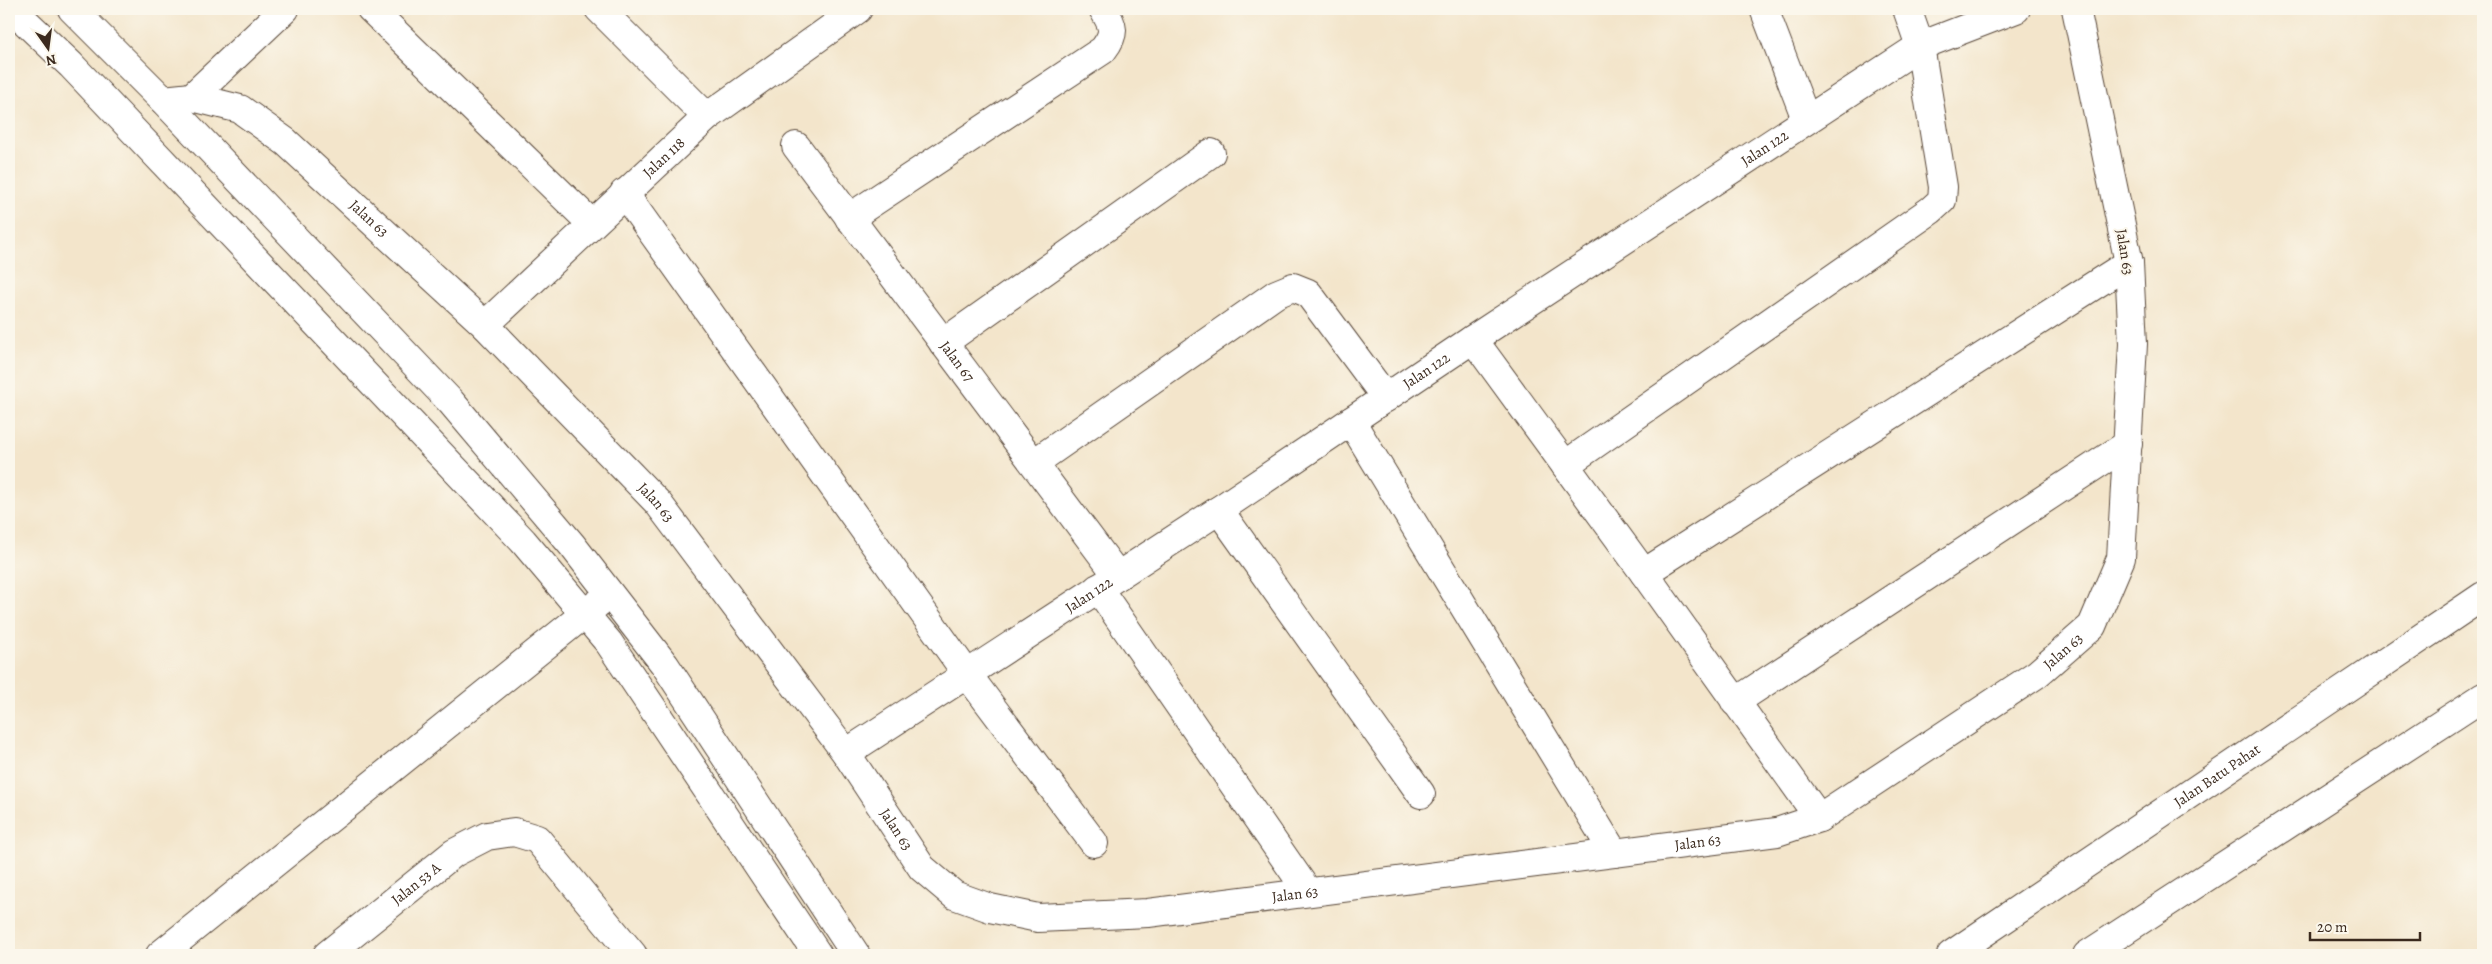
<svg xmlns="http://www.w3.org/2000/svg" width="2492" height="964" font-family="Alegreya,serif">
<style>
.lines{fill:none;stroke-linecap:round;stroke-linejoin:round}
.minor-casing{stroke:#574638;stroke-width:30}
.highway-casing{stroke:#574638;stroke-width:30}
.minor{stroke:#fff;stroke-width:28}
.highway{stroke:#fff;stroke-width:28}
.labels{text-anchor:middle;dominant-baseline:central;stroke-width:4;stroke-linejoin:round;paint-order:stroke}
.street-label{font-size:15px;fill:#3b2a1e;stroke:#fbf7ec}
</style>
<rect width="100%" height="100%" fill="#fbf7ec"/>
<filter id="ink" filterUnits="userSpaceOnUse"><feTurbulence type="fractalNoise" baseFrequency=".02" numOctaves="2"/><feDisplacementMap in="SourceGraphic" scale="10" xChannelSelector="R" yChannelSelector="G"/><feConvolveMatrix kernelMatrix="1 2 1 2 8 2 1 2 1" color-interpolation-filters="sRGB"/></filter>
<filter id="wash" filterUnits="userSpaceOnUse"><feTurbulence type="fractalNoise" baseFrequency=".0096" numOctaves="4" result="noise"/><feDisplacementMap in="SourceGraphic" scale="20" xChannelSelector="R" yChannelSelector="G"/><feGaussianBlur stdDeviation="1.12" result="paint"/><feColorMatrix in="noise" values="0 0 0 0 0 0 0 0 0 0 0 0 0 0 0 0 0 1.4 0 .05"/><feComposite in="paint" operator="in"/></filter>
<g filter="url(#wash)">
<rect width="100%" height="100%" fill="#f3e5cb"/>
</g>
<g filter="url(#ink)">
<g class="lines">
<defs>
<g id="minor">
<path d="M12,9L71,65L523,541L609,643L818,955"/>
<path d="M72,9L163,100L451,402L572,545L665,665L856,955"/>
<path d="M371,9L591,223"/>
<path d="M599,9L707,117"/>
<path d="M1764,9L1806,119"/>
<path d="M192,97L285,9"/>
<path id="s1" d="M163,100L192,97L240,109L286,142L485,325L658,503L846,753L922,868L954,895L990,908L1038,918L1148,913L1777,832L1819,818L2037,674L2092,626L2121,558L2133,344L2129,263L2076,9"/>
<path id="s2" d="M796,146L1118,576"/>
<path d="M624,193L967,674L1094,843"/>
<path d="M849,218L1103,50C1116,33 1114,27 1103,9"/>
<path id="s3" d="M485,325L707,117L858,9"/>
<path d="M1473,339L1644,573L1819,818"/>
<path d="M943,343L1211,153"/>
<path d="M1351,421L1614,853"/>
<path d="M1034,463L1276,294L1293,287L1308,293L1386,398"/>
<path d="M1565,465L1931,210L1942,200L1943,187L1920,46L1907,9"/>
<path d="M1219,510L1421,794"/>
<path d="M1644,573L2129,263"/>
<path d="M1098,588L1308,892"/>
<path d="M1735,702L2128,444"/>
<path id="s4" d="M846,753L1219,510L1473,339L1920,46L2016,9"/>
<path d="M160,955L597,604"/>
<path id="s5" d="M327,955L454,853L487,836L514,832L537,839L633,955"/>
</g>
<g id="highway">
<path id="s6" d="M1951,955L2483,596"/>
<path d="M2087,955L2483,697"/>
</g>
</defs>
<use href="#minor" class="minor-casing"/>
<use href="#highway" class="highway-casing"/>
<use href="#minor" class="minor"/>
<use href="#highway" class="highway"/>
</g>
</g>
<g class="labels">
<g class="street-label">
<text stroke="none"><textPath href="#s4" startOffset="1100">Jalan 122</textPath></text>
<text stroke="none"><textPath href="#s3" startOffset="245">Jalan 118</textPath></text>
<text stroke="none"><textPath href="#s1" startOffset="248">Jalan 63</textPath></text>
<text transform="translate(2125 252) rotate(81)">Jalan 63</text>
<text stroke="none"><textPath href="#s2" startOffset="269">Jalan 67</textPath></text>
<text stroke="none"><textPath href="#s4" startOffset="695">Jalan 122</textPath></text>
<text stroke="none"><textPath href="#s1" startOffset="652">Jalan 63</textPath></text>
<text stroke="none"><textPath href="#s4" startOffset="290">Jalan 122</textPath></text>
<text stroke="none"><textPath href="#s1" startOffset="2318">Jalan 63</textPath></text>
<text stroke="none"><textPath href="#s6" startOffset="321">Jalan Batu Pahat</textPath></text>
<text stroke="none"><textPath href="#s1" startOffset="1058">Jalan 63</textPath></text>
<text stroke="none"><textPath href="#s1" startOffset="1898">Jalan 63</textPath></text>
<text stroke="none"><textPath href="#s5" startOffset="114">Jalan 53 A</textPath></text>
<text stroke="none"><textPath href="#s1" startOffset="1492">Jalan 63</textPath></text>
</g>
</g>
<rect width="2492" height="964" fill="none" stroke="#fbf7ec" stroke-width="30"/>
<g transform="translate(48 48) rotate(166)" stroke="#fbf7ec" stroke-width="4" paint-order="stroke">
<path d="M0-4L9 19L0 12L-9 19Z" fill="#3b2a1e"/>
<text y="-8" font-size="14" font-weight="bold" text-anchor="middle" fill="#3b2a1e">N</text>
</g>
<path d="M2310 932v8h110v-8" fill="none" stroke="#3b2a1e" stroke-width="2.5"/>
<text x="2317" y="932" font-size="15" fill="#3b2a1e" stroke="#fbf7ec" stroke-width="4" paint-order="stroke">20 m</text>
</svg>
